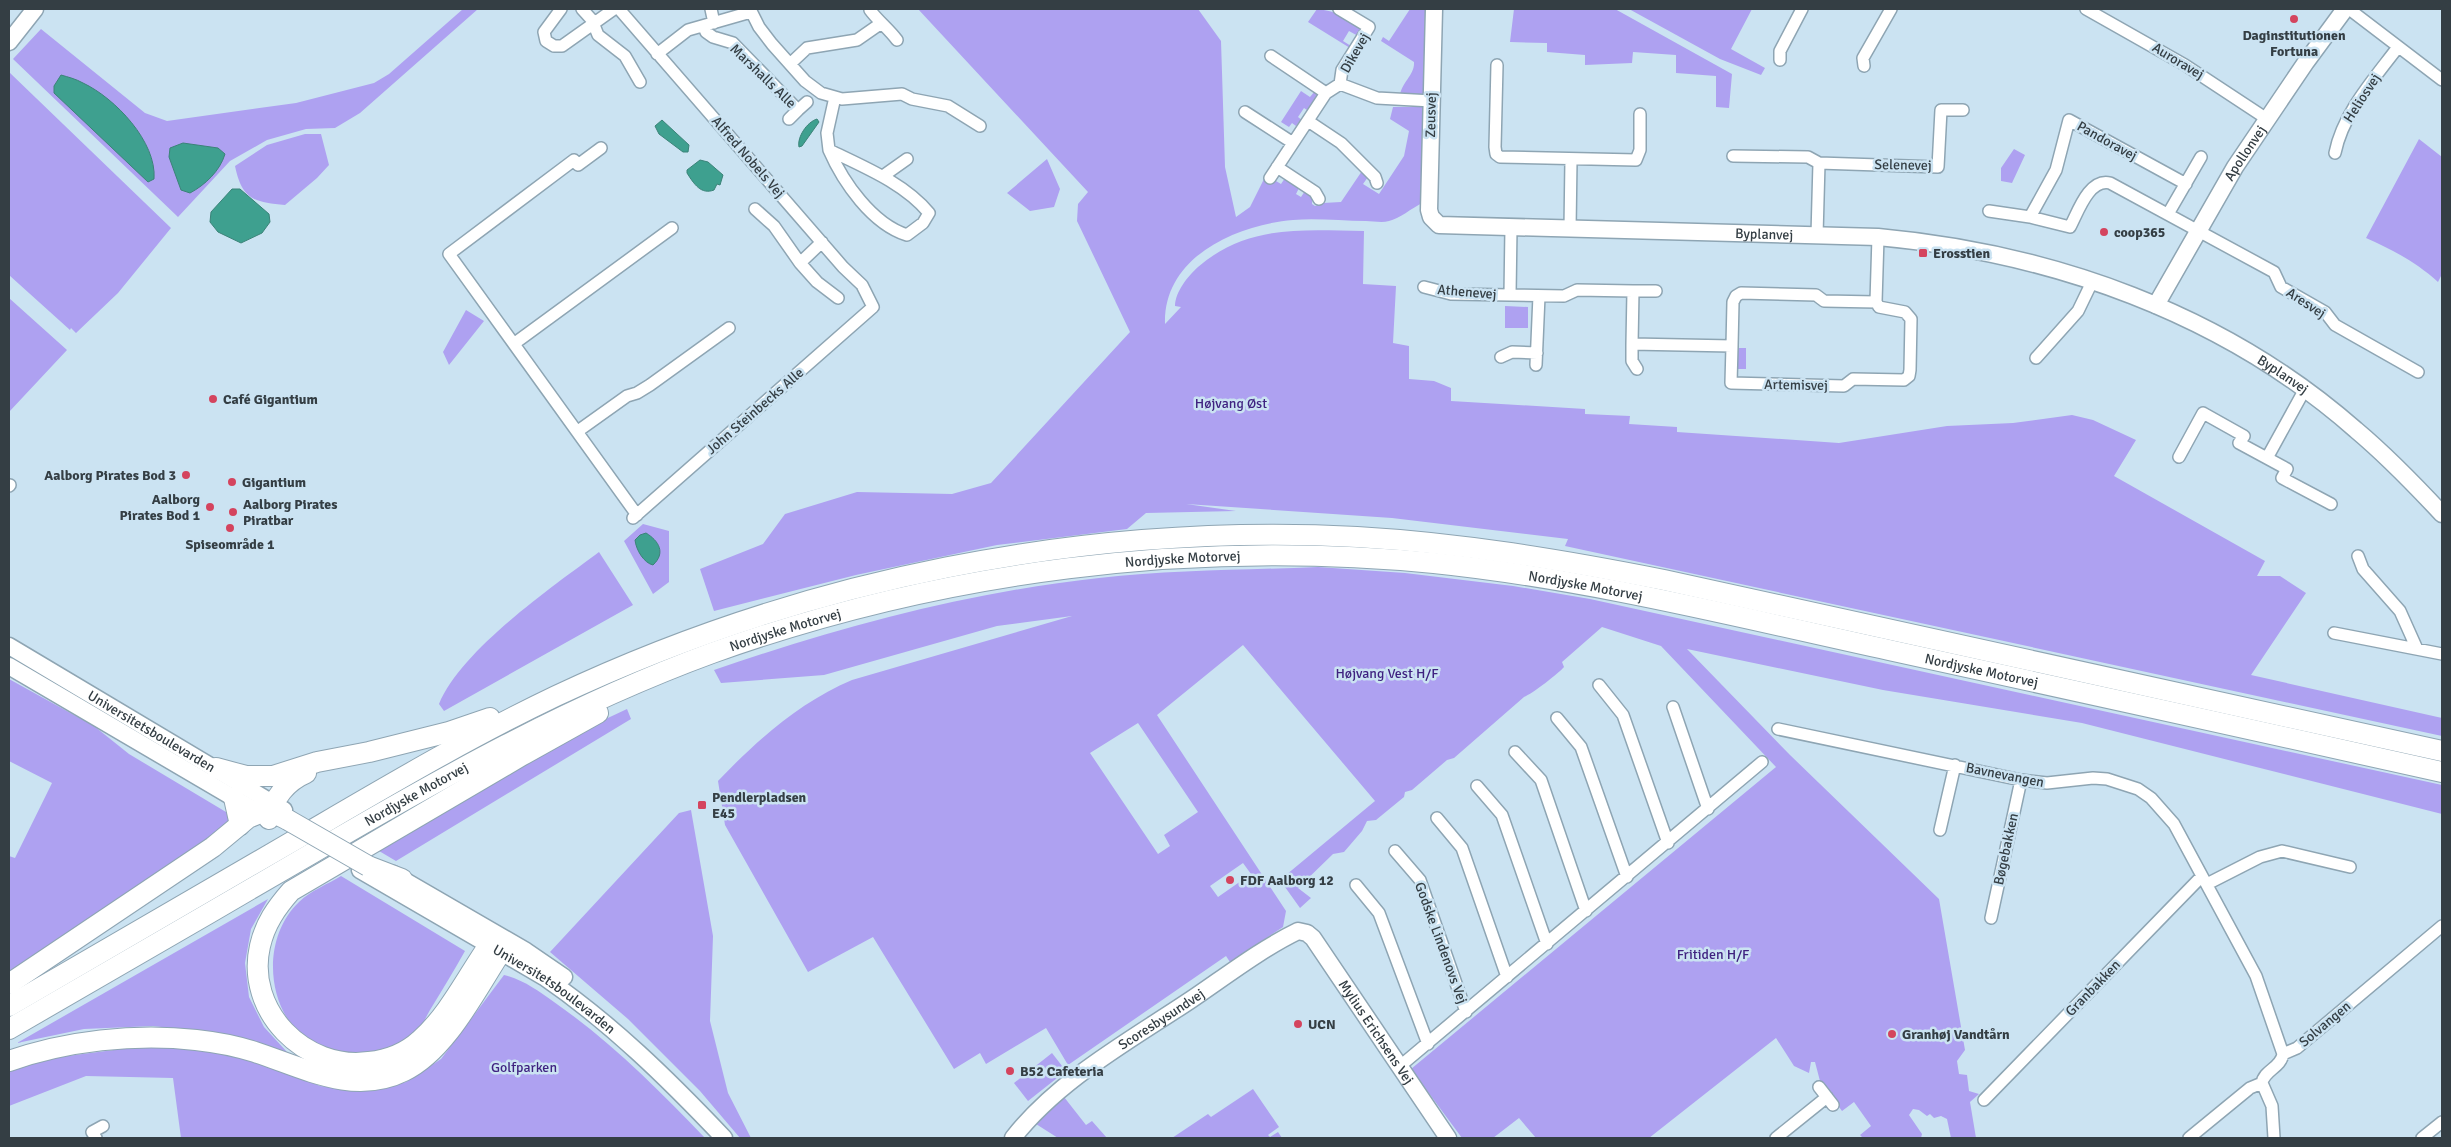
<svg xmlns="http://www.w3.org/2000/svg" width="2451" height="1147" font-family="Signika,sans-serif">
<style>
.green{fill:#aea1f1;fill-rule:evenodd}
.water{fill:#3ea08f;stroke:#3b8378}
.lines{fill:none;stroke-linecap:round;stroke-linejoin:round}
.street-casing{stroke:#8ea5b3;stroke-width:14}
.secondary-casing{stroke:#8ea5b3;stroke-width:19}
.highway-casing{stroke:#8ea5b3;stroke-width:22}
.street{stroke:#fff;stroke-width:11}
.secondary{stroke:#fff;stroke-width:16}
.highway{stroke:#fff;stroke-width:20}
.highway-bridge-casing{stroke:#8ea5b3;stroke-width:22;stroke-linecap:butt}
.highway-bridge{stroke:#fff;stroke-width:20}
.poi-dot{fill:#d4445e;stroke:#cbe3f2;stroke-width:2}
.labels{text-anchor:middle;dominant-baseline:central;stroke-width:5;stroke-linejoin:round;paint-order:stroke}
.poi-label{font-size:14px;font-weight:bold;fill:#343e44;stroke:#cbe3f2;text-anchor:start}
.street-label{font-size:14px;fill:#343e44;stroke:#cbe3f2}
.park-label{font-size:14px;fill:#3f2280;stroke:#cbe3f2}
</style>
<rect width="100%" height="100%" fill="#cbe3f2"/>
<path class="green" d="M463,9H478L360,113L335,128L306,129L267,140L230,161L178,217L13,59L41,29L145,113L167,121L296,103L374,83L389,74Z
M918,9H1198L1221,41L1225,167L1236,217L1250,207L1266,175L1281,184L1285,178L1299,188L1296,194L1301,197L1305,191L1312,196V204L1315,206L1323,203L1341,202L1362,171L1368,177L1363,184L1379,194L1404,156L1409,131L1390,119L1393,107H1424L1422,203C1412,208 1399,219 1389,221C1382,223 1373,221 1366,221C1342,221 1317,218 1293,220C1236,225 1163,257 1165,324L1181,307L1175,306C1175,292 1188,276 1198,267C1248,224 1302,230 1364,231L1363,284L1396,286L1393,343L1409,346V379L1434,381L1451,388V401L1585,409V414L1630,416L1629,424L1677,427V432L1839,443L1947,426L2013,423L2072,415L2093,420L2136,440L2114,476L2265,561L2257,576H2280L2306,593L2251,675L2442,718V736L1565,546L1568,539L1392,518L1186,504L1236,511L1146,513L1127,529L997,545L856,575L714,611L700,569L763,544L785,514L857,492L952,494L991,483L1130,332L1077,221L1078,204L1088,192Z
M1317,9C1336,11 1347,17 1361,28L1358,36L1349,31L1343,41L1351,46L1350,48L1308,22Z
M1410,9H1425L1424,97L1400,96C1401,83 1415,75 1414,62L1381,41L1383,37L1389,41Z
M1514,9H1615L1732,74L1729,108L1716,107V76L1676,73V55L1633,52L1632,63L1585,65V55L1547,52V43L1510,42Z
M1629,9H1752L1731,49L1765,68L1761,75L1720,59Z
M9,72L171,228L118,293L76,333L71,328L70,330L9,275Z
M1301,91L1310,97L1315,91L1319,96L1310,112L1304,108L1298,117L1303,121L1301,124L1299,122L1296,126L1292,123L1289,127L1281,122Z
M305,134H321L329,165L317,178L285,205C253,202 242,199 235,166L267,145Z
M2419,139L2442,157V274L2438,282C2416,262 2393,250 2366,238Z
M2014,149L2025,155L2012,183L2001,181V168Z
M1047,159L1060,189L1054,207L1030,211L1007,193Z
M9,298L67,350L9,412Z
M1505,306L1528,307V328H1505Z
M466,310L484,321L449,365L443,352Z
M1737,348H1746V369H1737Z
M643,524L669,531V582L653,594L624,541Z
M599,552L633,605L444,711L439,704C461,650 552,587 599,552Z
M1318,567L1405,573L1513,586L1590,599L2442,785V814L2082,723L1883,690L1687,649L1790,755L1939,899L1965,1050L1957,1061L1959,1074L1967,1075L1969,1091L1979,1094L1970,1102L1976,1138H1951L1947,1119L1941,1116L1934,1118L1930,1114L1927,1116L1919,1110L1913,1109L1909,1115L1922,1134L1921,1138H1863L1860,1135L1871,1126L1854,1102L1842,1111L1820,1081L1815,1062H1811L1809,1073L1794,1066L1776,1038L1649,1138H1536L1519,1118L1493,1138H1462L1411,1069L1776,767L1661,646L1602,627L1562,662L1564,667C1559,673 1532,694 1524,697L1454,758L1447,760L1412,790L1405,792L1404,797L1376,820L1367,821L1362,831L1344,852L1333,854L1298,888L1311,898L1300,908L1280,880L1375,801L1243,645L1157,715L1286,911L1283,927L1230,962L1226,956L1068,1065L1046,1028L986,1064L980,1053L954,1069L873,937L808,972L725,825L718,781C757,740 800,702 852,680L1072,616L997,626L824,675L721,683L714,670C838,627 969,592 1099,578C1172,570 1245,570 1318,567ZM1138,723L1198,812L1164,835L1170,846L1158,854L1090,753ZM1243,863L1251,874L1218,897L1210,886Z
M9,679L94,726L129,754L226,812L230,820L225,828L9,976V856L15,858L52,783L9,761Z
M627,709L631,719L396,861L374,848L595,724Z
M691,810L713,936L710,1021L728,1093L751,1138H740L700,1091L628,1019L550,952L679,813Z
M341,876L465,951C454,971 442,990 430,1010C426,1017 422,1027 416,1032C389,1061 330,1062 301,1035C265,1002 263,936 299,902C310,891 328,884 341,876Z
M268,899L251,929L245,963L249,997L264,1027L287,1052L221,1034L153,1026L84,1029L17,1043Z
M504,975C524,980 538,991 554,1002C610,1041 658,1089 705,1138H181L173,1078L86,1076L9,1106V1071L52,1058L129,1048L183,1046L257,1060L320,1086L371,1091L406,1082L441,1059Z
M1052,1053L1066,1071L1028,1101L1014,1083Z
M1253,1089L1279,1127L1268,1135L1270,1137L1278,1132L1282,1138H1172L1208,1114L1211,1117Z
M1064,1097L1086,1125L1092,1121L1107,1138H1058L1036,1124Z"/>
<path class="water" d="M61,75C68,77 76,79 83,83C115,98 157,142 154,179L148,182L54,93V86Z
M817,119L819,122L802,146L799,147C797,137 807,122 817,119Z
M662,120L689,145L688,152H683L659,134L655,126Z
M183,143L218,148L225,154C220,171 205,185 190,193L181,190L169,157L170,148Z
M700,160L708,162L723,175L720,185L717,184L714,190C701,195 694,184 687,173V170Z
M232,189H240L269,214L270,222L262,233L241,243L218,232L210,222L211,212Z
M646,533C659,541 666,553 653,565C644,563 636,550 635,540L640,535Z"/>
<g class="lines">
<defs>
<path id="street" d="M561,9L544,32L546,41L554,46H562L614,9
M582,9L592,20L598,35L625,56L640,82
M619,9L843,267L862,285L873,307L633,518
M711,9L714,23
M750,9L759,27L772,44L805,81L821,93L842,99L902,94L912,99L948,106L980,126
M2086,9L2185,65L2267,119
M2349,9L2442,80
M870,10C878,21 888,28 897,40
M704,26L706,32L713,37L733,43L798,110L789,119
M657,54L688,30L751,12
M1271,56L1326,93
M1780,60V51L1802,9
M790,64L807,48L857,40L880,24
M1497,65L1495,147L1496,154L1500,157L1636,160L1640,150V114
M1864,66L1863,58L1891,9
M1340,84L1377,98L1432,101
M798,110L807,102
M1245,112L1293,143
M1308,121L1341,143L1375,177L1377,183
M601,148L578,165L574,160L449,254L637,515
M829,150C843,182 872,224 907,235L923,223L929,213C904,183 864,167 829,150L827,133L835,97
M2335,153C2343,113 2374,79 2398,47
M1733,156L1808,157L1819,163L1938,167L1941,110H1963
M1277,167L1315,192L1319,199
M883,176L907,159
M1270,178L1326,93L1340,84L1342,70L1369,27L1339,9
M755,209L774,226L800,263L817,282L838,298
M1989,211L2030,217L2070,227C2078,212 2089,178 2110,183L2274,272L2281,287L2325,312L2335,325L2418,372
M2168,214L2201,157
M2030,217L2056,170L2069,120L2186,184
M1511,228L1510,295L1564,296L1577,290L1633,291L1632,344L1732,346L1733,302L1736,296L1741,293L1816,295L1824,301L1876,302L1878,237
M1570,229L1571,160
M1817,235L1819,163
M800,263L822,242
M1424,287L1451,294L1510,295
M1633,291H1656
M515,343L672,228
M1632,344V361L1637,369
M1732,346L1731,383L1844,386L1853,379L1904,380L1909,376L1910,370L1911,319L1905,312L1879,307L1876,302
M1501,357L1512,352L1537,353
M2036,358L2078,311L2093,280
M1536,365L1539,296
M578,431L627,396L637,393L650,385L729,328
M2179,457L2203,413L2244,436L2239,443L2287,469L2282,478L2331,504
M2267,458L2305,389
M9,486L10,485
M2358,556L2363,569L2400,611L2417,649
M2334,633L2442,654
M1599,685L1623,715L1668,843
M1673,707L1708,809
M1557,718L1581,747L1627,877
M1778,729L2021,780L2047,783L2093,778L2107,779L2138,789L2151,798L2174,824L2256,976L2283,1054C2281,1068 2264,1070 2262,1083
M1515,752L1541,780L1586,911
M1477,786L1502,815L1547,944
M1437,818L1462,848L1507,977
M1940,830L1955,765
M1395,851L1420,880L1466,1012
M2207,884L2260,857L2282,851L2350,867
M1356,885L1379,913L1428,1044
M1991,918L2021,780
M2283,1054L2297,1048L2442,926
M1399,1067L1762,762
M2262,1083L2272,1106L2274,1138
M1819,1087L1833,1105
M1984,1100L2202,876
M96,1138L92,1132L103,1126
M1776,1138L1827,1097
M2189,1138L2250,1088L2262,1083
M2422,1138L2442,1122"/>
<g id="secondary">
<path id="s1" d="M1434,9L1429,210L1431,217L1439,225L1878,237C2052,253 2223,313 2356,430C2387,456 2415,485 2442,514"/>
<path d="M9,42L35,9"/>
<path id="s2" d="M2156,305L2235,167L2306,62L2345,9"/>
<path id="s3" d="M9,646L284,810"/>
<path d="M9,666L268,818"/>
<path id="s4" d="M360,870L544,977C611,1023 668,1079 724,1138"/>
<path d="M393,874L526,951L564,977"/>
<path id="s5" d="M1013,1138C1059,1079 1131,1040 1192,999C1226,976 1261,949 1298,931L1307,933L1313,938L1448,1138"/>
</g>
<g id="highway">
<path d="M216,768L246,776H273L317,762L369,752L449,732L490,718"/>
<path d="M234,798L240,825"/>
<path d="M269,819C273,798 287,781 306,773"/>
<path d="M368,866L402,879"/>
<path d="M489,945C468,975 448,1016 420,1040C406,1053 387,1060 369,1062C305,1071 245,1011 260,946C265,924 276,908 291,891L521,756L598,713"/>
<path d="M9,984L213,847L248,818L265,811L276,814L288,820"/>
<path d="M9,1006C106,949 203,893 300,837C384,788 468,738 556,696C804,579 1084,523 1357,537C1461,543 1563,560 1664,580L2442,751"/>
<path id="s6" d="M9,1029C109,972 209,913 309,855C439,779 570,705 712,653C941,571 1192,539 1434,563C1588,579 1738,617 1889,650C2073,690 2258,731 2442,772"/>
<path d="M9,1061C66,1041 135,1033 196,1040C215,1042 236,1046 255,1052C304,1068 354,1096 404,1071C446,1051 476,990 501,952"/>
</g>
</defs>
<use href="#street" class="street-casing"/>
<use href="#secondary" class="secondary-casing"/>
<use href="#highway" class="highway-casing"/>
<use href="#street" class="street"/>
<use href="#secondary" class="secondary"/>
<use href="#highway" class="highway"/>
<defs>
<path id="highway-bridge" d="M288,820L368,866"/>
</defs>
<use href="#highway-bridge" class="highway-bridge-casing"/>
<use href="#highway-bridge" class="highway-bridge"/>
</g>
<g class="poi-dot">
<circle cx="2294" cy="19" r="5"/>
<circle cx="2104" cy="232" r="5"/>
<rect x="1918" y="248" width="10" height="10" rx="2.5"/>
<circle cx="213" cy="399" r="5"/>
<circle cx="186" cy="475" r="5"/>
<circle cx="232" cy="482" r="5"/>
<circle cx="210" cy="507" r="5"/>
<circle cx="233" cy="512" r="5"/>
<circle cx="230" cy="528" r="5"/>
<rect x="697" y="800" width="10" height="10" rx="2.5"/>
<circle cx="1230" cy="880" r="5"/>
<circle cx="1298" cy="1024" r="5"/>
<circle cx="1892" cy="1034" r="5"/>
<circle cx="1010" cy="1071" r="5"/>
</g>
<g class="labels">
<g class="poi-label">
<text x="2294" y="35" text-anchor="middle">Daginstitutionen<tspan x="2294" dy="16">Fortuna</tspan></text>
<text x="2114" y="232">coop365</text>
<text x="1933" y="253">Erosstien</text>
<text x="223" y="399">Café Gigantium</text>
<text x="176" y="475" text-anchor="end">Aalborg Pirates Bod 3</text>
<text x="242" y="482">Gigantium</text>
<text x="200" y="499" text-anchor="end">Aalborg<tspan x="200" dy="16">Pirates Bod 1</tspan></text>
<text x="243" y="504">Aalborg Pirates<tspan x="243" dy="16">Piratbar</tspan></text>
<text x="230" y="544" text-anchor="middle">Spiseområde 1</text>
<text x="712" y="797">Pendlerpladsen<tspan x="712" dy="16">E45</tspan></text>
<text x="1240" y="880">FDF Aalborg 12</text>
<text x="1308" y="1024">UCN</text>
<text x="1902" y="1034">Granhøj Vandtårn</text>
<text x="1020" y="1071">B52 Cafeteria</text>
</g>
<g class="street-label">
<text transform="translate(1355 53) rotate(-60)">Dikevej</text>
<text transform="translate(2178 61) rotate(31)">Auroravej</text>
<text transform="translate(763 76) rotate(44)">Marshalls Alle</text>
<text transform="translate(2362 98) rotate(-57)">Heliosvej</text>
<text transform="translate(1431 115) rotate(-89)">Zeusvej</text>
<text transform="translate(2107 141) rotate(29)">Pandoravej</text>
<text stroke="none"><textPath href="#s2" startOffset="176">Apollonvej</textPath></text>
<text transform="translate(748 157) rotate(49)">Alfred Nobels Vej</text>
<text transform="translate(1903 165) rotate(1)">Selenevej</text>
<text stroke="none"><textPath href="#s1" startOffset="545">Byplanvej</textPath></text>
<text transform="translate(1467 292) rotate(5)">Athenevej</text>
<text transform="translate(2306 303) rotate(33)">Aresvej</text>
<text stroke="none"><textPath href="#s1" startOffset="1091">Byplanvej</textPath></text>
<text transform="translate(1796 385) rotate(1)">Artemisvej</text>
<text transform="translate(755 411) rotate(-41)">John Steinbecks Alle</text>
<text stroke="none"><textPath href="#s6" startOffset="1280">Nordjyske Motorvej</textPath></text>
<text stroke="none"><textPath href="#s6" startOffset="1685">Nordjyske Motorvej</textPath></text>
<text stroke="none"><textPath href="#s6" startOffset="875">Nordjyske Motorvej</textPath></text>
<text stroke="none"><textPath href="#s6" startOffset="2090">Nordjyske Motorvej</textPath></text>
<text stroke="none"><textPath href="#s3" startOffset="166">Universitetsboulevarden</textPath></text>
<text transform="translate(2005 775) rotate(11)">Bavnevangen</text>
<text stroke="none"><textPath href="#s6" startOffset="470">Nordjyske Motorvej</textPath></text>
<text transform="translate(2006 849) rotate(-78)">Bøgebakken</text>
<text transform="translate(1441 943) rotate(70)">Godske Lindenovs Vej</text>
<text transform="translate(2093 988) rotate(-46)">Granbakken</text>
<text stroke="none"><textPath href="#s4" startOffset="228">Universitetsboulevarden</textPath></text>
<text stroke="none"><textPath href="#s5" startOffset="191">Scoresbysundvej</textPath></text>
<text transform="translate(2325 1024) rotate(-40)">Solvangen</text>
<text stroke="none"><textPath href="#s5" startOffset="484">Mylius Erichsens Vej</textPath></text>
</g>
<g class="park-label">
<text x="1231" y="403">Højvang Øst</text>
<text x="1387" y="673">Højvang Vest H/F</text>
<text x="1713" y="954">Fritiden H/F</text>
<text x="524" y="1067">Golfparken</text>
</g>
</g>
<rect width="2451" height="1147" fill="none" stroke="#343e44" stroke-width="20"/>
</svg>
